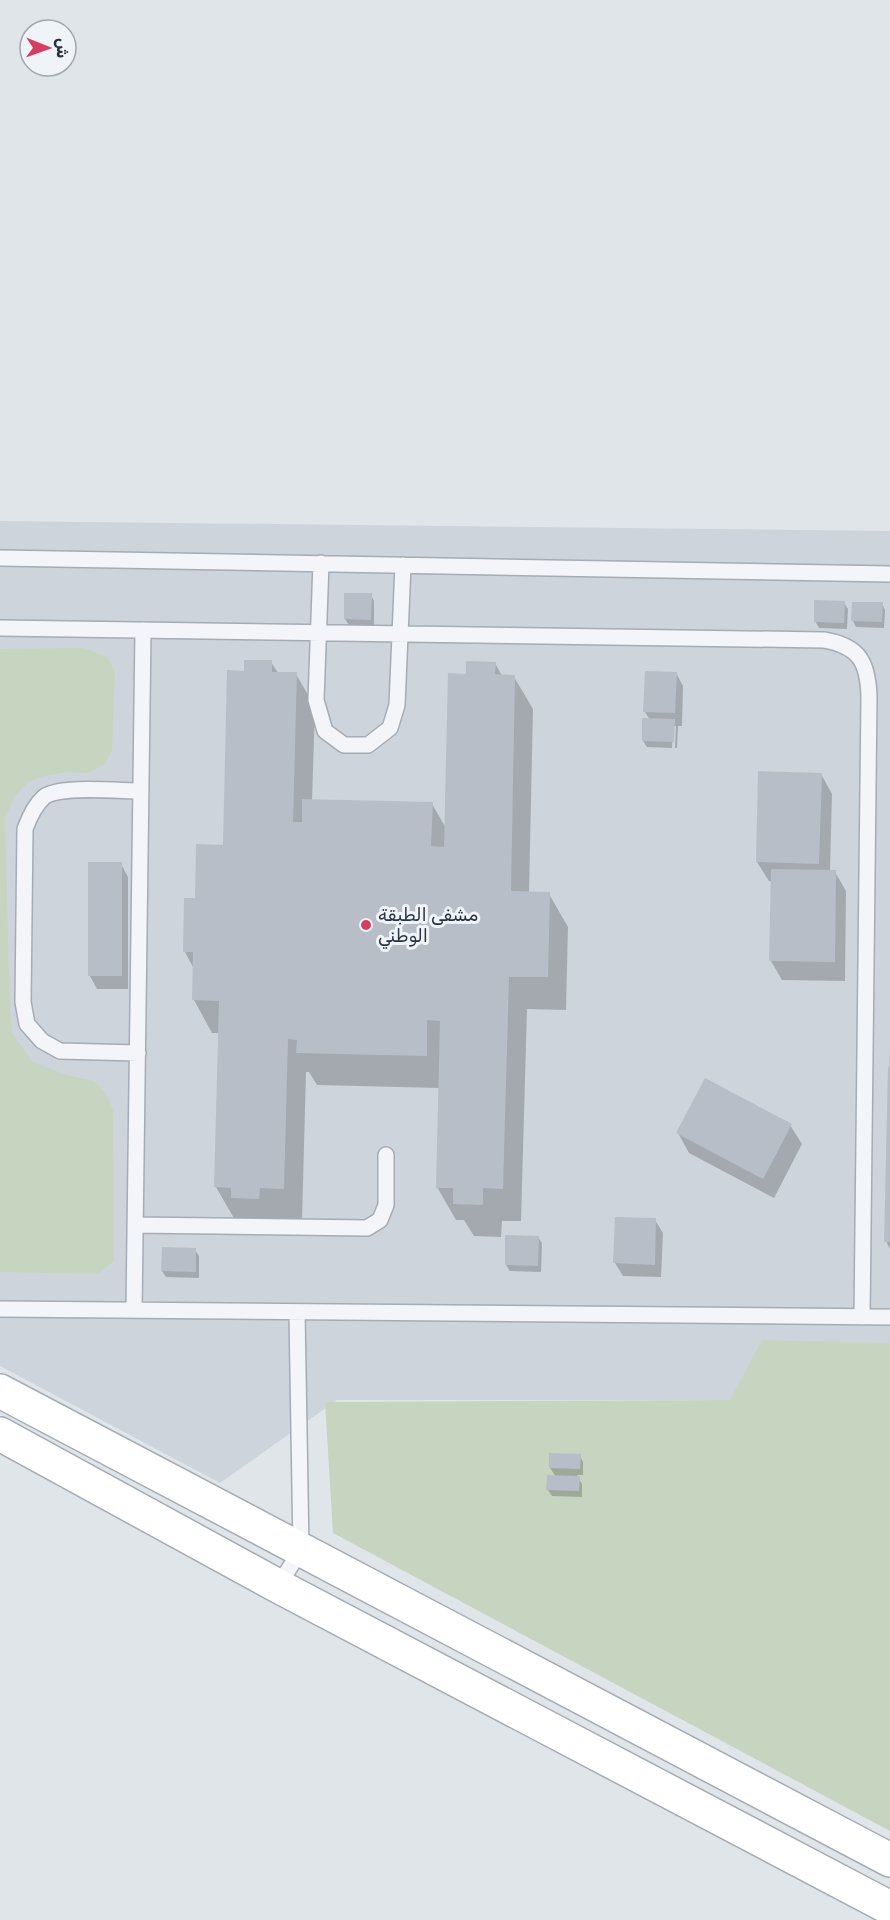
<svg xmlns="http://www.w3.org/2000/svg" width="890" height="1920" font-family="Rubik,'Noto Sans Arabic',sans-serif">
<style>
.built{fill:#ced4dc}
.green{fill:#c7d4c0}
.shadow{fill:#0003}
.building{fill:#b7bec7}
.lines{fill:none;stroke-linecap:round;stroke-linejoin:round}
.service-casing{stroke:#a5acb4;stroke-width:18}
.secondary-casing{stroke:#a5acb4;stroke-width:36}
.service{stroke:#f3f5f8;stroke-width:15}
.secondary{stroke:#fff;stroke-width:33}
.poi-dot{fill:#d53e61;stroke:#f0f3f7;stroke-width:2}
.labels{text-anchor:middle;dominant-baseline:central;stroke-width:6;stroke-linejoin:round;paint-order:stroke}
.poi-label{font-size:18px;fill:#283342;stroke:#f0f3f7;text-anchor:start}
</style>
<rect width="100%" height="100%" fill="#e0e5ea"/>
<path class="built" d="M0,521L890,531V1400H337L220,1483L0,1366Z"/>
<path class="green" d="M84,648L107,657L115,672L112,750L105,764L89,773L67,772L41,777L28,782L15,796L5,818L10,1013L12,1033L33,1062L67,1075L94,1081L105,1093L113,1110L114,1261L98,1274L0,1272V649Z
M762,1340L890,1343V1831L333,1533L325,1402L730,1400Z"/>
<path class="shadow" d="M371,595L374,601V626L349,625L345,619Z
M844,603L848,609L847,629L819,628L815,621Z
M882,604L885,610L884,628L856,627L853,621Z
M271,662L278,673L296,674L315,707L312,801L432,804L446,828L467,675L495,663L502,676L514,677L533,709L529,893L549,894L568,927L566,1010L527,1009L521,1221H502L501,1237L474,1236L464,1220H456L437,1187L439,1088L317,1085L309,1072H306L302,1221L235,1220L216,1187L220,1033H212L194,1000V969L185,952L196,899L224,846L245,673Z
M676,673L683,686L682,726H678L677,748H675L676,726H673L672,748L647,747L643,741L650,720L645,712Z
M821,774L832,794L830,871L835,872L846,891L845,981L782,980L771,961L772,881H769L757,862Z
M121,864L128,877V989H97L90,976Z
M890,1046V1249L886,1241Z
M790,1125L802,1144L774,1198L689,1153L678,1133Z
M655,1220L663,1233L661,1277L623,1276L615,1263Z
M538,1237L542,1243L541,1272L510,1271L506,1265Z
M163,1249L195,1250L199,1256V1278L166,1277L162,1271Z
M580,1456L583,1462V1475H577L582,1484V1497L552,1496L548,1490L556,1477L550,1468Z"/>
<path class="building" d="M344,593H372L371,620L344,619Z
M814,600L845,601L844,623L814,622Z
M852,602H883L882,622L851,621Z
M244,660H272V672H297L293,822H302V799L433,802L431,846L444,847L448,673L466,674V661L496,662L495,674L515,675L511,891L550,892L548,977H509L503,1189L483,1188V1205L453,1204V1188H436L440,1021L427,1020V1056L296,1053L297,1040L288,1039L284,1189L260,1188L259,1199L231,1198V1188L214,1187L219,1001L192,1000L193,952H183L184,898H195L196,844L223,845L227,670L244,671Z
M645,671L677,672L675,713L643,712Z
M642,718L675,719L674,742L642,741Z
M758,771L822,773L819,864L756,862Z
M88,862H122V976H88Z
M771,869L836,870L835,962L769,961Z
M888,1067H890V1242H884Z
M705,1078L792,1124L763,1179L676,1133Z
M615,1217L656,1218L655,1265L613,1263Z
M505,1235L539,1236L538,1266L505,1265Z
M162,1247L196,1248V1272L161,1271Z
M549,1453L581,1454L580,1469L549,1468Z
M547,1475L580,1476L579,1491L546,1490Z"/>
<g class="lines">
<defs>
<path id="service" d="M0,558L890,574
M321,563L316,700L325,731L344,745H368L390,728L397,705L403,565
M0,628L824,640C860,646 868,663 869,697L862,1317
M138,1053L60,1051L42,1041L27,1024L23,1002L25,829C29,818 35,805 44,797C59,785 120,791 141,791
M135,1225L367,1228L380,1220L386,1205V1155
M0,1309L890,1317
M134,1310L143,630
M278,1586L301,1550L297,1312"/>
<path id="secondary" d="M0,1391L890,1860
M0,1434L278,1586L890,1908"/>
</defs>
<use href="#service" class="service-casing"/>
<use href="#secondary" class="secondary-casing"/>
<use href="#service" class="service"/>
<use href="#secondary" class="secondary"/>
</g>
<circle class="poi-dot" cx="366" cy="925" r="6"/>
<g class="labels">
<g class="poi-label">
<text x="378" y="915">مشفى الطبقة<tspan x="378" dy="21">الوطني</tspan></text>
</g>
</g>
<g transform="translate(48 48) rotate(91)"><circle r="28" fill="#f0f3f7" stroke="#a0a6af" stroke-width="1.5"/>
<path d="M0-4.5L10 22L0 15L-10 22Z" fill="#d53e61"/>
<text y="-9" font-size="16" font-weight="bold" text-anchor="middle" fill="#283342">ش</text>
</g>
</svg>
